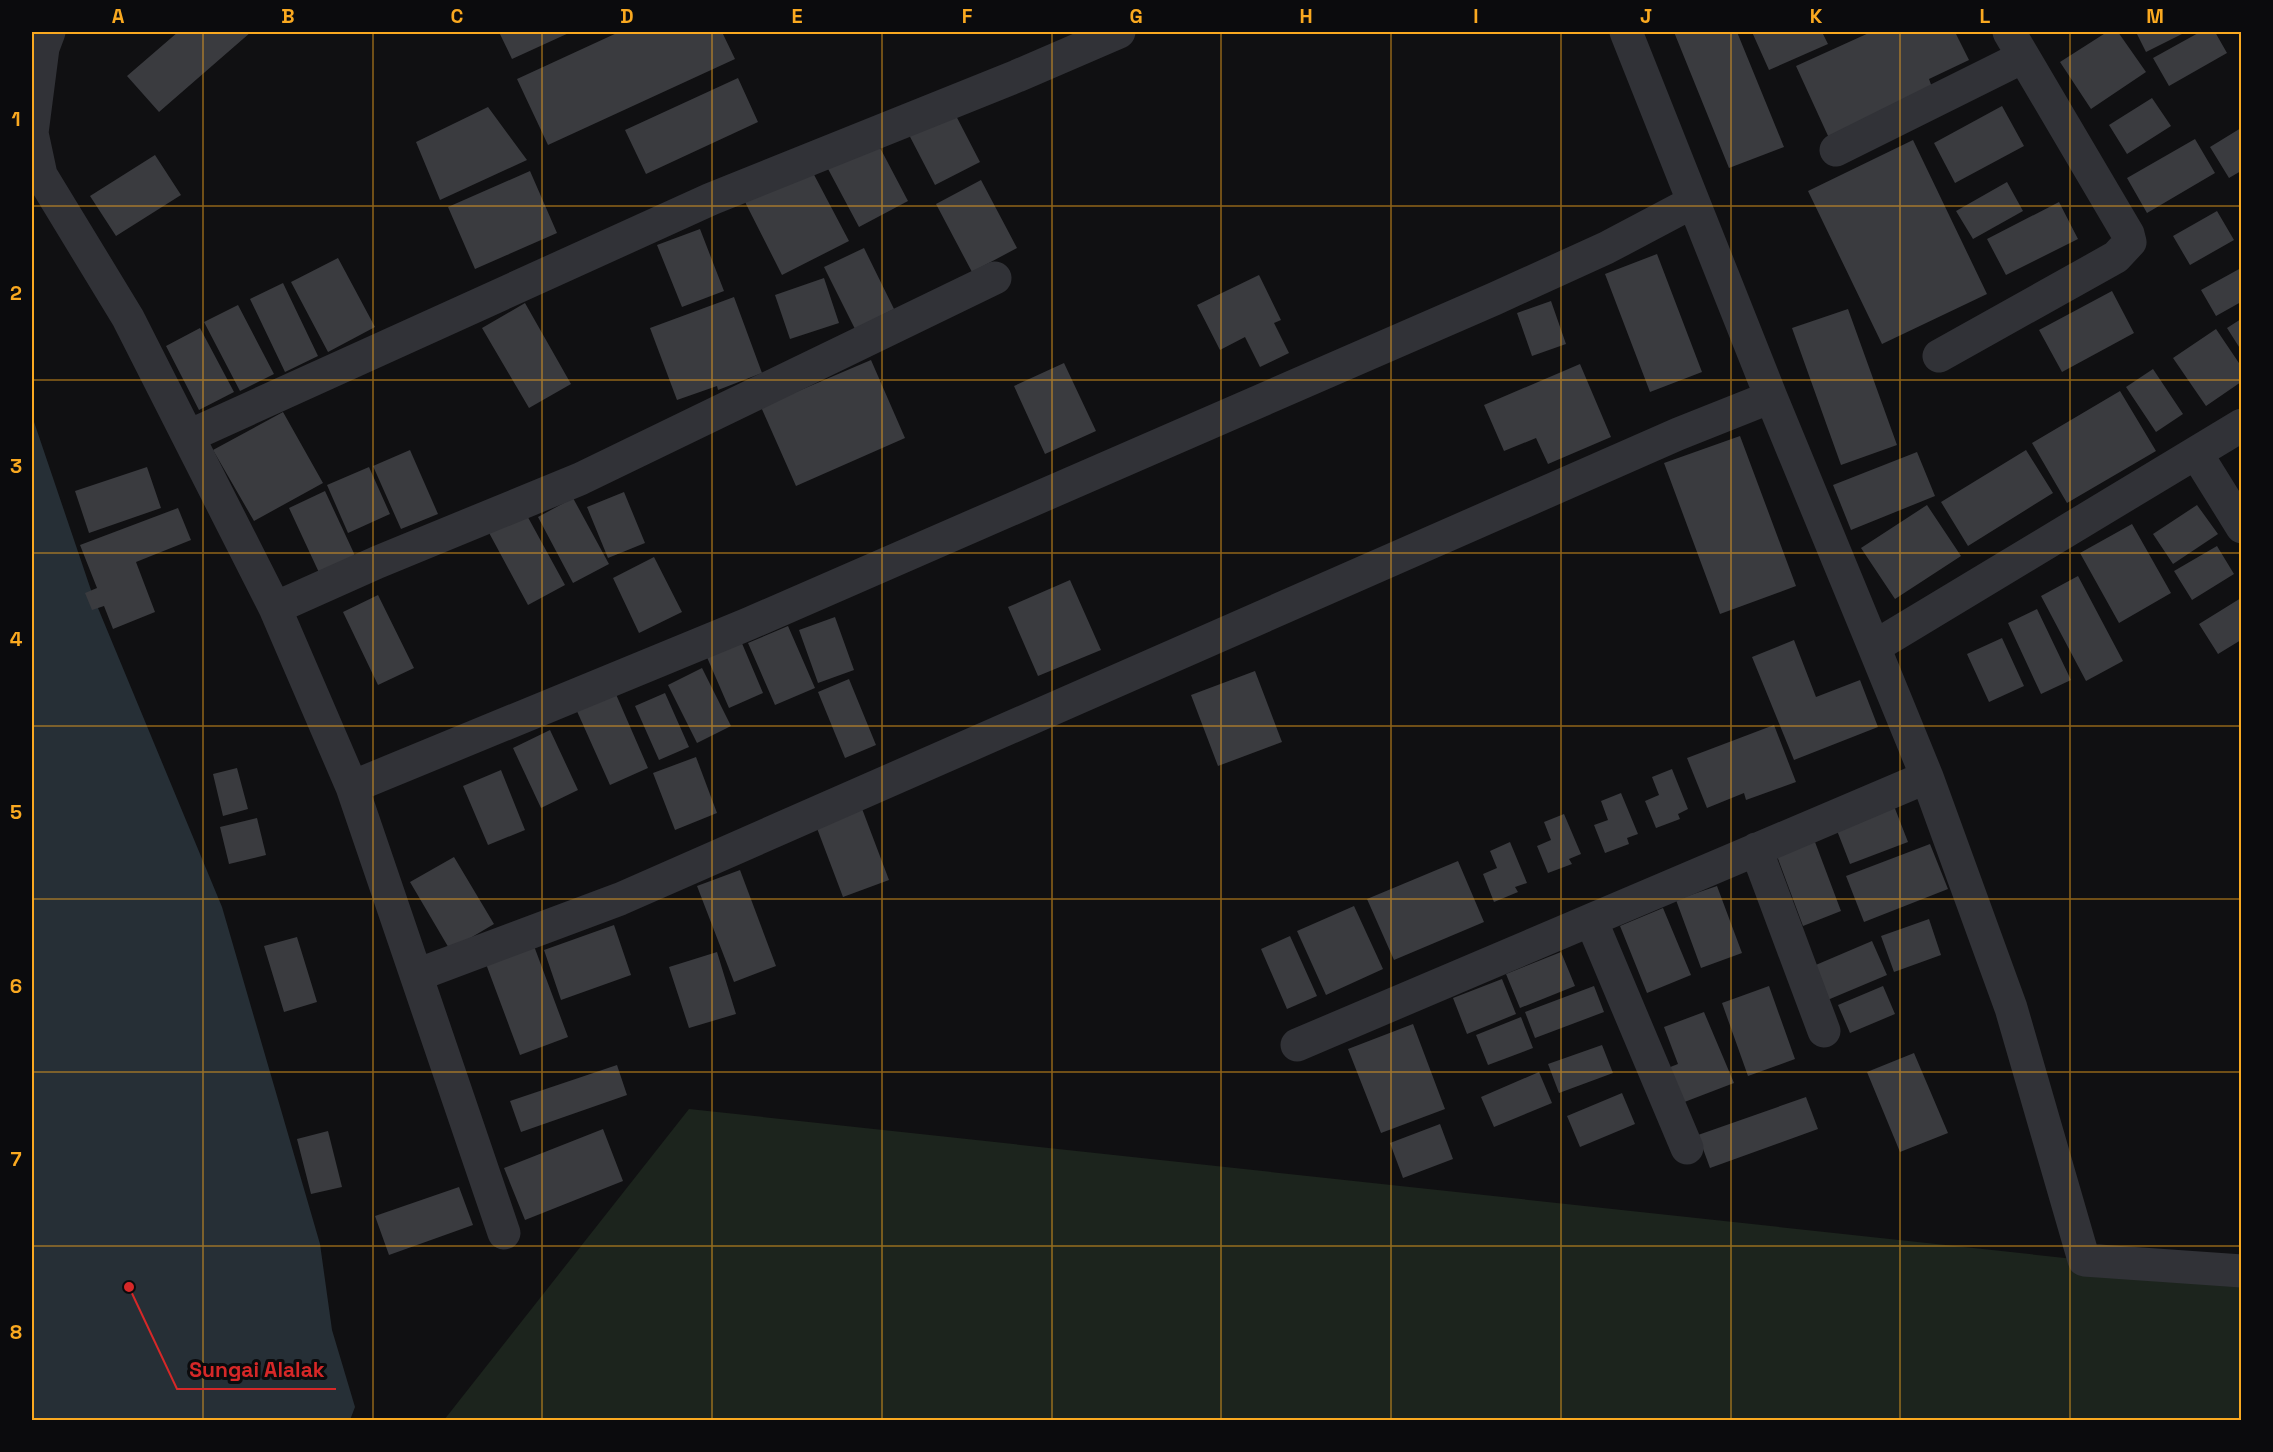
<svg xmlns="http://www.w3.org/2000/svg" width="2273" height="1452" font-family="'Space Grotesk',sans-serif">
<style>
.green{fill:#1c241d}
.water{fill:#262f36}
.building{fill:#3a3b3f}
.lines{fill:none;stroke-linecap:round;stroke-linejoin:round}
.street{stroke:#313237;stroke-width:33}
.grid{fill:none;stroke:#faa920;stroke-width:1.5;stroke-opacity:0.55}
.leader{fill:none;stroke:#d62828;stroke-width:2}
.callout-dot{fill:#d62828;stroke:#0b0b0d;stroke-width:2}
.callout-label{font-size:21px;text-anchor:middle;font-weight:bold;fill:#d62828;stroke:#0b0b0d;stroke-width:6;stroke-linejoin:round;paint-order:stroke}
.neatline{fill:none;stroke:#faa920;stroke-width:2}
.grid-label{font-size:20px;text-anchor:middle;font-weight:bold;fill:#faa920}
</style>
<rect width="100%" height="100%" fill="#101012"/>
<path class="green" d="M689,1109L2241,1277V1420H444Z"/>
<path class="water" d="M32,416L93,596L222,907L320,1244L332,1330L355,1407L350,1420H32Z"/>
<path class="building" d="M178,32H251L159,112L127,76Z
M499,32H571L512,59Z
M619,32H722L735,59L548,145L517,79Z
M1674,32H1737L1784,147L1729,168Z
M1752,32H1822L1828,44L1769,70Z
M1871,32H1955L1969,60L1929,79L1933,90L1829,138L1796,66Z
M2107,32H2118L2146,72L2091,109L2060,62Z
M2136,32H2186L2146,52Z
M2200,32H2215L2227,53L2169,86L2153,58Z
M738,78L758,122L646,174L625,130Z
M2152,98L2171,126L2127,154L2109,125Z
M2002,106L2024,146L1955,183L1934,143Z
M488,107L527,160L440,200L416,142Z
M952,108L980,162L935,185L907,131Z
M2241,128V171L2229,178L2210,147Z
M2195,139L2215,173L2147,213L2127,178Z
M1913,140L1987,294L1882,344L1808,191Z
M877,142L908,201L859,227L827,167Z
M155,155L181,195L116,236L90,196Z
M811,169L849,241L782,275L745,202Z
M530,171L557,233L475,269L448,207Z
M981,180L1017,248L972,272L936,204Z
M2007,182L2023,211L1973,239L1956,211Z
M2059,202L2078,239L2006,275L1987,239Z
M2217,211L2234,240L2190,265L2173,236Z
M700,229L724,291L682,307L657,245Z
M864,248L894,309L855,329L824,267Z
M1657,254L1702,372L1650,392L1605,274Z
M338,258L375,327L328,352L291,282Z
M2241,268V302L2216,316L2201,290Z
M1259,275L1281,320L1274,323L1289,353L1260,367L1245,337L1220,350L1197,305Z
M824,278L839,323L790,339L775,295Z
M283,283L318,356L285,372L250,299Z
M2112,291L2134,333L2062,372L2039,330Z
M734,297L762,373L718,390L717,386L677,400L650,328Z
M1551,301L1566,344L1532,356L1517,313Z
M525,303L571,384L529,408L482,328Z
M238,305L274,374L240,391L204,322Z
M1848,309L1897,445L1841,465L1792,328Z
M2241,319V350L2227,328Z
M200,328L234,392L199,410L166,346Z
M2216,329L2241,366V382L2206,406L2173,358Z
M871,360L905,438L796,486L761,407Z
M1064,363L1096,431L1045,454L1014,386Z
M1580,364L1611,437L1548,464L1536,438L1504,451L1484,405Z
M2153,369L2183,414L2156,432L2126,387Z
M2120,391L2156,451L2067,503L2032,443Z
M283,412L323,483L254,521L213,450Z
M1740,436L1796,586L1720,614L1664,463Z
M410,450L438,514L401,529L373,466Z
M2026,450L2053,493L1968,546L1941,502Z
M1917,452L1935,496L1851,530L1833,485Z
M147,467L161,508L89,533L75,491Z
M369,467L390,514L348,533L327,485Z
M325,491L358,562L322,579L289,508Z
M624,492L645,543L608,558L587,507Z
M573,498L609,564L573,583L538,517Z
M1927,505L1961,556L1895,599L1861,548Z
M2197,505L2218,534L2173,564L2153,534Z
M178,508L191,540L136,562L155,612L113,629L104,606L92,610L85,593L97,588L80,545Z
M524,510L565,585L528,605L487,529Z
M2132,524L2171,593L2119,623L2080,553Z
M2217,546L2234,574L2192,600L2174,571Z
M654,557L682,612L639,633L613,578Z
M2078,576L2123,661L2086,681L2041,596Z
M1070,580L1101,650L1038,676L1008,607Z
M378,595L414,668L378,685L343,612Z
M2241,598V640L2218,654L2199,624Z
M2037,609L2071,680L2041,694L2008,623Z
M835,617L854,670L818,683L799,630Z
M788,626L815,688L775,705L748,643Z
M2002,638L2024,686L1989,702L1967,654Z
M1794,640L1816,697L1860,680L1878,727L1794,760L1752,657Z
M741,641L763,693L729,708L706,655Z
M702,668L731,726L697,743L668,685Z
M1255,671L1282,742L1218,766L1191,695Z
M849,679L876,745L845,758L818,692Z
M615,692L648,768L610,785L576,709Z
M665,693L689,747L659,760L635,706Z
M1774,725L1796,782L1746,800L1744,793L1707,808L1687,758Z
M550,730L578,790L541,808L513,748Z
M696,757L717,813L675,830L653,773Z
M237,768L248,809L223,816L213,774Z
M1672,769L1688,809L1678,814L1680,819L1656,828L1645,801L1659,795L1652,777Z
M501,770L525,830L488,845L463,786Z
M1621,793L1638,834L1627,838L1629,844L1605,853L1594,825L1608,820L1601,801Z
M861,806L889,880L843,897L815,823Z
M1894,806L1908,842L1850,864L1836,828Z
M1564,814L1581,854L1569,859L1572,864L1548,873L1537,846L1551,840L1544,822Z
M257,818L266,855L229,864L220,827Z
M1510,842L1527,883L1515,887L1518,892L1494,902L1483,874L1497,868L1490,851Z
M1815,842L1841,911L1803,926L1777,856Z
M1930,844L1948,889L1864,922L1846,876Z
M454,857L494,924L450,950L410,882Z
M1458,861L1484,922L1394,960L1367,899Z
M740,870L776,966L734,982L697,886Z
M1717,886L1742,953L1701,968L1676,900Z
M1354,906L1383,969L1326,995L1297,931Z
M1663,908L1691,975L1647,993L1620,926Z
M1929,919L1941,955L1894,972L1881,936Z
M614,925L631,975L561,1000L544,950Z
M1290,936L1317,996L1287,1009L1261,949Z
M297,937L317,1002L284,1012L264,946Z
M1872,941L1887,975L1818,1004L1804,970Z
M534,946L568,1037L520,1055L486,964Z
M717,952L736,1014L689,1028L669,967Z
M1561,952L1575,986L1520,1008L1506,974Z
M1502,979L1516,1014L1467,1034L1453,998Z
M1594,986L1604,1012L1535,1038L1525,1012Z
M1769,986L1795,1059L1748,1076L1722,1003Z
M1883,986L1895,1014L1850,1033L1838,1005Z
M1704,1012L1734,1083L1674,1106L1660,1071L1678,1064L1664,1027Z
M1521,1017L1533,1048L1488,1065L1476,1035Z
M1413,1024L1445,1109L1381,1133L1348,1049Z
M1602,1045L1613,1073L1559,1093L1548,1064Z
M1914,1053L1948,1133L1900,1152L1867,1072Z
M617,1065L627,1095L521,1132L510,1101Z
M1539,1072L1552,1103L1494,1127L1481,1097Z
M1622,1093L1635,1124L1580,1147L1567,1116Z
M1806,1097L1818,1129L1710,1168L1698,1135Z
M1440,1124L1453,1159L1403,1178L1390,1143Z
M603,1129L623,1181L525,1220L504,1168Z
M328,1131L342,1187L311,1194L297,1139Z
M459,1187L473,1225L389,1255L375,1216Z"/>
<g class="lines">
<path class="street" d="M49,32L43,48L32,133L41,175L128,318L275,608L352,787L504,1233
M1626,32L1771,397L1874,647
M1836,150L2023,57
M1939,356L2116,257L2130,242L2128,234L2009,32
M2242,425L1874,647L1927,777L2011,1008L2084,1260L2242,1271
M189,436L711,199L1017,76L1119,32
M2196,453L2242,527
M275,608L378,562L580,479L995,278
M352,787L748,624L1494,299L1606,248L1693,202
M1756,849L1824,1031
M1591,920L1687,1148
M417,975L620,899L1678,434L1771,397
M1297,1045L1927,777"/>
</g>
<path class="grid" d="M203,32V1420M373,32V1420M542,32V1420M712,32V1420M882,32V1420M1052,32V1420M1221,32V1420M1391,32V1420M1561,32V1420M1731,32V1420M1900,32V1420M2070,32V1420M32,206H2242M32,380H2242M32,553H2242M32,726H2242M32,899H2242M32,1072H2242M32,1246H2242"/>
<path class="leader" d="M129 1287L177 1389H336"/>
<circle class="callout-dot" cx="129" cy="1287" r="6"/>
<g class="callout-label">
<text x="257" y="1377">Sungai Alalak</text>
</g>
<rect width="2273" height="1452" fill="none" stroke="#0b0b0d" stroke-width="66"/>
<rect x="33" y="33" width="2207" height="1386" class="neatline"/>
<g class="grid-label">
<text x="118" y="23">A</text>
<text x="288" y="23">B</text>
<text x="457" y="23">C</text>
<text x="627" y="23">D</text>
<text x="797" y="23">E</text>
<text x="967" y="23">F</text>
<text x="1136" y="23">G</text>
<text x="1306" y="23">H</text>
<text x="1476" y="23">I</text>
<text x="1646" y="23">J</text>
<text x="1816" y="23">K</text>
<text x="1985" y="23">L</text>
<text x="2155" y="23">M</text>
<text x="16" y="126">1</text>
<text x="16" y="300">2</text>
<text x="16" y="473">3</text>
<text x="16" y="646">4</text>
<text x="16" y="819">5</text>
<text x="16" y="993">6</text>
<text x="16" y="1166">7</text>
<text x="16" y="1339">8</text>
</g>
</svg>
